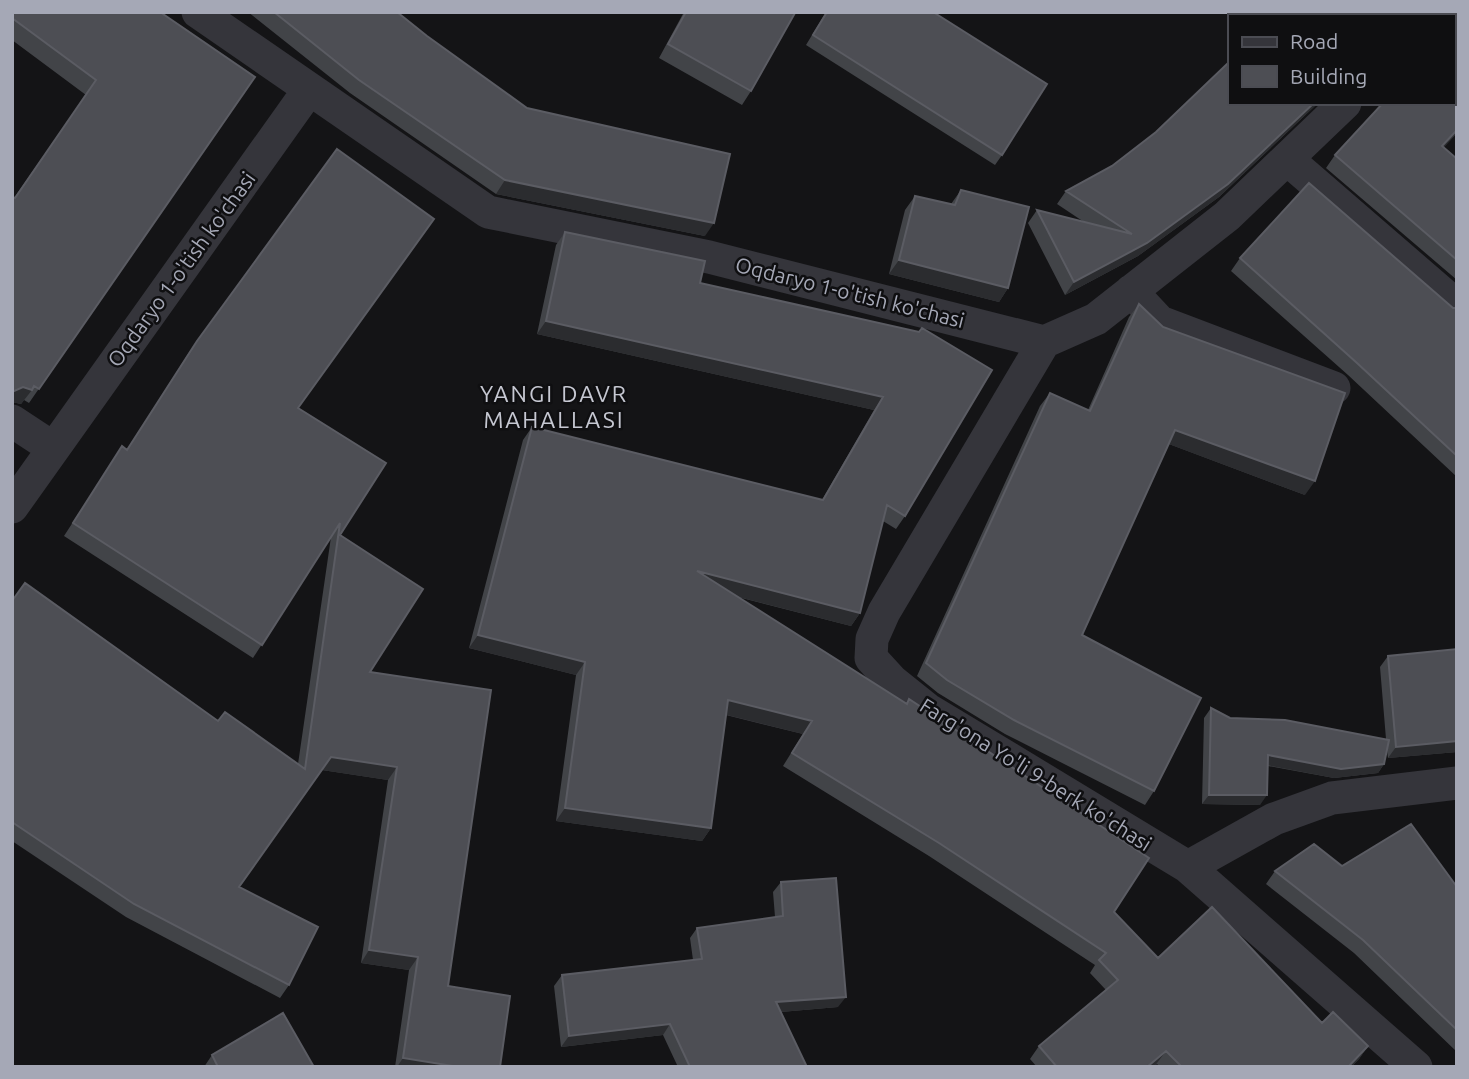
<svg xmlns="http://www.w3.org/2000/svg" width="1469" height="1079" font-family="Ubuntu,sans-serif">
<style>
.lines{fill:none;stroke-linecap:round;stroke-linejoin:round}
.minor{stroke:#35353b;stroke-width:33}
.wall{fill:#424448}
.shaded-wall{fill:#2b2c2f}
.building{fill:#4d4e54;stroke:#5b5c63;stroke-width:2}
.labels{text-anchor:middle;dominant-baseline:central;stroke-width:5;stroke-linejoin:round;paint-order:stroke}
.street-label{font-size:21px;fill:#a5a8b6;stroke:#0f0f11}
.neighbourhood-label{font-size:23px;letter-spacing:2px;fill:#c6c8d2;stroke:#0f0f11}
</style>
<rect width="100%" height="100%" fill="#141416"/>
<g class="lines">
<path class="minor" d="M198,12L488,212L709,257L1044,342L1096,319L1227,216L1345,103
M1434,16L1438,12
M1287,159L1457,306
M1131,291L1160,322L1334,388
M1044,342L884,612L872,639L871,658L892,681L927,709L1188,867L1416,1067
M12,421L53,448
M12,507L308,91
M1188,867L1274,819L1332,798L1457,783"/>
</g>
<path class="wall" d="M12,12L255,77L29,403L24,400L21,404L12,402L14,198L86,95L12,40Z
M248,12H397L427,36L705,236L496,194L350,93Z
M684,12H794L751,91L742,105L659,58Z
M826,12H933L1002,155L995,165L806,45Z
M1456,12H1457V133L1444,147L1457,159V280L1326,168L1335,155L1453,103L1457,16Z
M1229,103H1318L1219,197L1138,256L1065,295L1028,223L1037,210L1084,222L1057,204L1066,191L1112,166L1156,132Z
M337,149L298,408L386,463L340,535L370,672L491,690L448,986L500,1067H395L409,970L361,963L388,780L322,770L239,887L289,985L280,998L126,917L12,841V601L218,721L298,764L331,537L253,658L64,536L122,446L127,450L188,354Z
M961,190L1008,288L999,302L889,274L905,210L915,196L951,204Z
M565,232L700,283L919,332L905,516L896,529L883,521L860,613L851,626L738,597L906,703L909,699L1158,958L1322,1023L1368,1046L1359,1059L1351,1067H1160L1157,1064L1154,1067H1037L1030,1059L1039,1046L1106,990L1090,973L1095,965L929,856L783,766L803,734L726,715L711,828L702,841L556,821L576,675L469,648L523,440L532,427L822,500L874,410L537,334L556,245Z
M1240,258L1457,308V477L1348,375L1231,271Z
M1139,304L1305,495L1169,444L1082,635L1154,791L1145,805L1005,734L938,693L917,676L1040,406L1050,393L1088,410L1129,317Z
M1388,656L1457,752L1388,758L1387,750L1384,764L1378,773L1334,778L1268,766L1260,805L1202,804L1204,718L1211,708L1230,718L1386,739L1380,667Z
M1342,866L1457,887V1052L1354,953L1266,884L1275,871Z
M781,882L838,1007L781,1012L807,1067H678L663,1035L561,1047L554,986L562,975L693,960L690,938L697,928L775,917L773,892Z
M212,1055L314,1067H204Z"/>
<path class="shaded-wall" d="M1314,103H1318L1219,197L1138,256L1065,295L1074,282Z
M1457,130V133L1433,159L1442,146Z
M505,180L714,223L705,236L496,194Z
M899,260L1008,288L999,302L889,274Z
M546,321L883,397L874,410L537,334Z
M23,387L32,390L21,404L12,402V392Z
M1175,430L1315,481L1305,495L1166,443Z
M697,571L860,613L851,626L688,584Z
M478,635L585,662L576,675L469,648Z
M728,700L812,721L803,734L719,713Z
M1457,741V752L1388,758L1396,747Z
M1268,755L1384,764L1378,773L1334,778L1261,764Z
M331,757L397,767L388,780L322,770Z
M1209,795H1267L1260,805L1202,804Z
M565,808L711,828L702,841L556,821Z
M369,950L418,957L409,970L361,963Z
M846,997L838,1007L769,1013L776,1002Z
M670,1024L663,1035L561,1047L569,1036Z
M1368,1046L1359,1059L1351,1067H1348Z
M1166,1051L1154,1067H1147Z
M403,1058L459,1067H397Z"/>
<path class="building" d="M12,12H160L255,77L39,389L34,386L32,390L23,387L12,392V197L15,198L96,80L12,18Z
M274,12H397L427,36L527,108L730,154L714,223L505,180L359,80Z
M686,12H794L795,13L751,91L668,44Z
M827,12H933L1047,84L1002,155L813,35Z
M1278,12H1428L1429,16H1275Z
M1457,17V130L1442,146L1457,159V260L1335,155L1383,103H1453V18Z
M1229,62V103H1314L1228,184L1147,243L1074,282L1037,210L1132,234L1066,191L1112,166L1156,132Z
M337,149L434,219L298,408L386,463L340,535L423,589L370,672L491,690L448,986L510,996L500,1067H459L403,1058L418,957L369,950L397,767L331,757L239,887L318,927L289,985L134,904L12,822V601L25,583L218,721L225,712L305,769L340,523L262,645L73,523L122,446L127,450L197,341Z
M1309,183L1453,308H1457V456L1357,363L1240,258Z
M961,190L1029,207L1008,288L899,260L915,196L955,205Z
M565,232L705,261L700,283L919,332L922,328L992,370L905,516L887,505L860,613L697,571L907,704L909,699L1149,858L1114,912L1158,958L1212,907L1322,1023L1333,1012L1368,1046L1348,1067H1182L1166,1051L1147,1067H1057L1039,1046L1118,980L1099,960L1106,953L939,843L792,753L812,721L728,700L711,828L565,808L585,662L478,635L532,427L823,500L883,397L546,321Z
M1139,304L1163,327L1345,393L1315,481L1175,430L1082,635L1201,698L1154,791L1014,720L947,680L926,663L1050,393L1090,411Z
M1457,649V741L1396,747L1388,656Z
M1211,708L1230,718L1285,720L1389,740L1384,764L1341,769L1268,755L1267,795H1209Z
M1411,824L1457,887V1030L1363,940L1275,871L1314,844L1342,866Z
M836,878L846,997L776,1002L807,1067H690L670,1024L569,1036L562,975L702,959L697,928L783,916L781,882Z
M283,1013L314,1067H218L212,1055Z"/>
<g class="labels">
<g class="street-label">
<text transform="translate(181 269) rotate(-54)">Oqdaryo 1-o'tish ko'chasi</text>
<text transform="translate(850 292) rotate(14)">Oqdaryo 1-o'tish ko'chasi</text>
<text transform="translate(1036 774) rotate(32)">Farg'ona Yo'li 9-berk ko'chasi</text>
</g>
<g class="neighbourhood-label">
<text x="554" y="393">YANGI DAVR<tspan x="554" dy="26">MAHALLASI</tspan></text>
</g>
</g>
<rect width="1469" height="1079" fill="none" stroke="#a5a8b6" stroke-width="28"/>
<rect x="1228" y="14" width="228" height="91" fill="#0f0f11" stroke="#4b4c53" stroke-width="2"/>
<rect x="1242" y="37" width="35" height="10" fill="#35353b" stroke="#4b4c53" stroke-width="2"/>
<text x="1290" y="49" font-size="21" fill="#a5a8b6">Road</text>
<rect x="1242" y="66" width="35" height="21" fill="#4d4e54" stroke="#4b4c53" stroke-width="2"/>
<text x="1290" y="84" font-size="21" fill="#a5a8b6">Building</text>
</svg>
